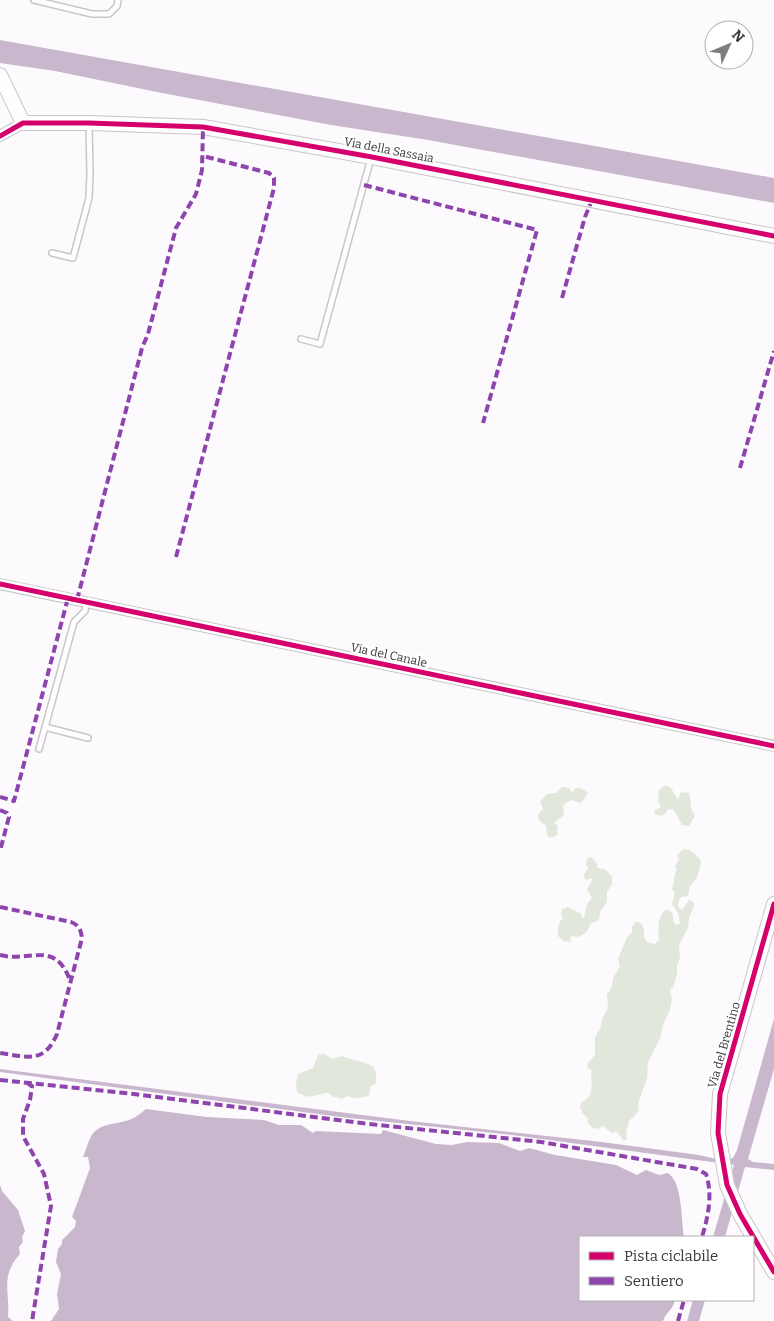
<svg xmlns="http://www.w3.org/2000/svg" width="774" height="1321" font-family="Bitter,serif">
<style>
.green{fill:#e2e7db}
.water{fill:#c9b8cd}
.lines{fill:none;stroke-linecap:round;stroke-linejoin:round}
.lane-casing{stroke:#c9c6c9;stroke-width:8}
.street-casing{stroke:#c9c6c9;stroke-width:12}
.secondary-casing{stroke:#c9c6c9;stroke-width:16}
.lane{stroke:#fffeff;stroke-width:5}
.street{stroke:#fffeff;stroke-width:10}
.secondary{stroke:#fffeff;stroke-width:14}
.quiet{stroke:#8e44ad;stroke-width:4;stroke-dasharray:8 4;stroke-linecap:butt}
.cycleway-casing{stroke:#fff;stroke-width:8}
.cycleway{stroke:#d6006c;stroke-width:5}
.labels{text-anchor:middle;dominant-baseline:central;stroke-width:4.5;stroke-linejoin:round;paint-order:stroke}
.street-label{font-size:12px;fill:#3b373b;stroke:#fff}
</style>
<rect width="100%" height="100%" fill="#fcfafd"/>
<path class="green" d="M666,785L671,788L678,800L681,792L689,793C692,801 689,808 695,816L689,826L682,825L674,810L668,809C665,816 661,817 655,814L654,811L661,807L658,801L659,790Z
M562,787L569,788L572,792L576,788H581L588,793L581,803L571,800L563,805L564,815L554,823L558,826L557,835L550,838L547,835L546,826L539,820L538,815L543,809L540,802L547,794L556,793Z
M685,849L690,850L699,858L701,862L697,878L690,886L688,896L681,897L678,903V906L682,910L689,900L693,902L694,906L689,918L688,928L679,945L680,959L677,965V975L673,987L670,990L672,999L670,1009L662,1028L661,1036L648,1062L647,1078L639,1101L638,1112L629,1121L626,1133L627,1139L624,1141L616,1131L612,1133L603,1126L598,1129L591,1127L587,1122L588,1118L583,1114L580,1107L582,1102C597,1095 589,1080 592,1070L588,1068L587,1064L595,1055V1037L600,1029L603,1017L608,1008L607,995L612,986L613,978L620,966L618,959L627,937L632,933V927L636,921C645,924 644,929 644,937L647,942L655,944L659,940C658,930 657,915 667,909L673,914V921L676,925L680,923L678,913L672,904L675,893L672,889C675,882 673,875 677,869L675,866L679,859L677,856L682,850Z
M591,857L597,863V868L606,870L612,877V884L607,892V902L601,910L599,919L596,922L591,923C587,932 583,939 571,936L570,942L564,941L558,936C557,929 558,923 563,918L561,914L562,909L568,907L582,914V917L584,918L587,904L592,898L587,889L593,879L591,878L586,880L583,875L588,869L586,863L587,859Z
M325,1054L332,1059L342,1056C352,1061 364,1060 373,1067L376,1073V1084L371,1086L369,1095C361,1099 355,1099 347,1096L342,1099L332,1096L328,1093C315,1094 310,1101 297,1092L296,1082L298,1074L313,1068L318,1055Z"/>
<path class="water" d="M0,40L774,178V203L428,140L331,125L157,92L55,71L0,63Z
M774,1019V1069L748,1159L753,1162L774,1164V1170L745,1167L725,1237H713L734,1165L512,1135L340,1117L0,1072V1069L410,1121L602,1142L699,1155L720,1160L733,1158L737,1150Z
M146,1109L207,1117L264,1120L279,1125H301L313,1133L316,1131L381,1134L383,1130L436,1144L452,1145L467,1142L499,1143L520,1151L529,1148L555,1155L616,1165L637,1175L646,1170L659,1175L668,1173C683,1183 681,1221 684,1237H580V1300H675C673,1310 666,1312 663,1321H51L59,1309L57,1294L61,1274L56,1262L58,1249L62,1244V1240L75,1227L76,1221L72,1217L90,1168L88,1157H83C87,1149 88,1138 95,1131C104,1123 118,1124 129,1120C135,1118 141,1113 146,1109Z
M0,1185L2,1191L18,1210L25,1231L22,1237L23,1242L19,1247L20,1254C0,1276 10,1291 8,1317L13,1321H0Z
M693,1300H705L699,1321H687Z"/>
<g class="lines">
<defs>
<path id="lane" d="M34,0L92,14H109L117,6L118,0
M52,253L73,258L89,198L90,174L89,125
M301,339L320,344L371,158
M45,727L88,738
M39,749L74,622L85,611L86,603"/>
<path id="street" d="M0,136L23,123
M0,584L774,746"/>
<path id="secondary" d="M0,75L23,123H89L203,127L372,157L774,236
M774,904L720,1094L718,1133L727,1185L740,1214L774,1272"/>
</defs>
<use href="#lane" class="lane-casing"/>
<use href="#street" class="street-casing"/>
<use href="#secondary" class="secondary-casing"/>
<use href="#lane" class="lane"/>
<use href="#street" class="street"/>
<use href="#secondary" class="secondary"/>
<path class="quiet" d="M364,185L537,230L483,423
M562,298L585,217L592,200
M740,468L774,351
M176,557L274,188V178L269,173L203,156
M77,600L142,348L148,334L176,228L196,194L202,170L203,127
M0,797L14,801L68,598
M0,810L7,813L9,817L0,851
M0,907L71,922C79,925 81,930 82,938L57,1034C44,1064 28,1057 0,1053
M0,955C30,963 54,939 70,980
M0,1080L134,1094L369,1124L541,1142L697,1169L706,1174C713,1195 708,1217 702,1237
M27,1083L32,1086L30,1100L23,1119V1136L44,1174L51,1206L32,1321
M678,1321L684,1300"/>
<defs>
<path id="cycleway" d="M0,136L23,123H89L203,127L372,157L774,236
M0,584L774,746
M774,904L720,1094L718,1133L727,1185L740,1214L774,1272"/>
</defs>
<use href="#cycleway" class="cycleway-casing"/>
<use href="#cycleway" class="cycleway"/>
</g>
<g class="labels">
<g class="street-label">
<text transform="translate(389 150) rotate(11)">Via della Sassaia</text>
<text transform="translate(389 655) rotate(12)">Via del Canale</text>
<text transform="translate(724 1045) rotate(-74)">Via del Brentino</text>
</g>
</g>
<rect x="579" y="1236" width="175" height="65" fill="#ffffff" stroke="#b1afb1"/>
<rect x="589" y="1252" width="25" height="8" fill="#d6006c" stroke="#b1afb1"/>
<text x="624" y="1261" font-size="15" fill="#3b373b">Pista ciclabile</text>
<rect x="589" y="1277" width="25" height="8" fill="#8e44ad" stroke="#b1afb1"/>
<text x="624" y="1286" font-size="15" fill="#3b373b">Sentiero</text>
<g transform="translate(729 45) rotate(46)"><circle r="24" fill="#ffffff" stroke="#b1afb1"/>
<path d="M0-4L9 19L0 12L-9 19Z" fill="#7f7b7f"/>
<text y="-8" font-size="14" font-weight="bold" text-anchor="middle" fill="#3b373b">N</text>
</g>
</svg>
